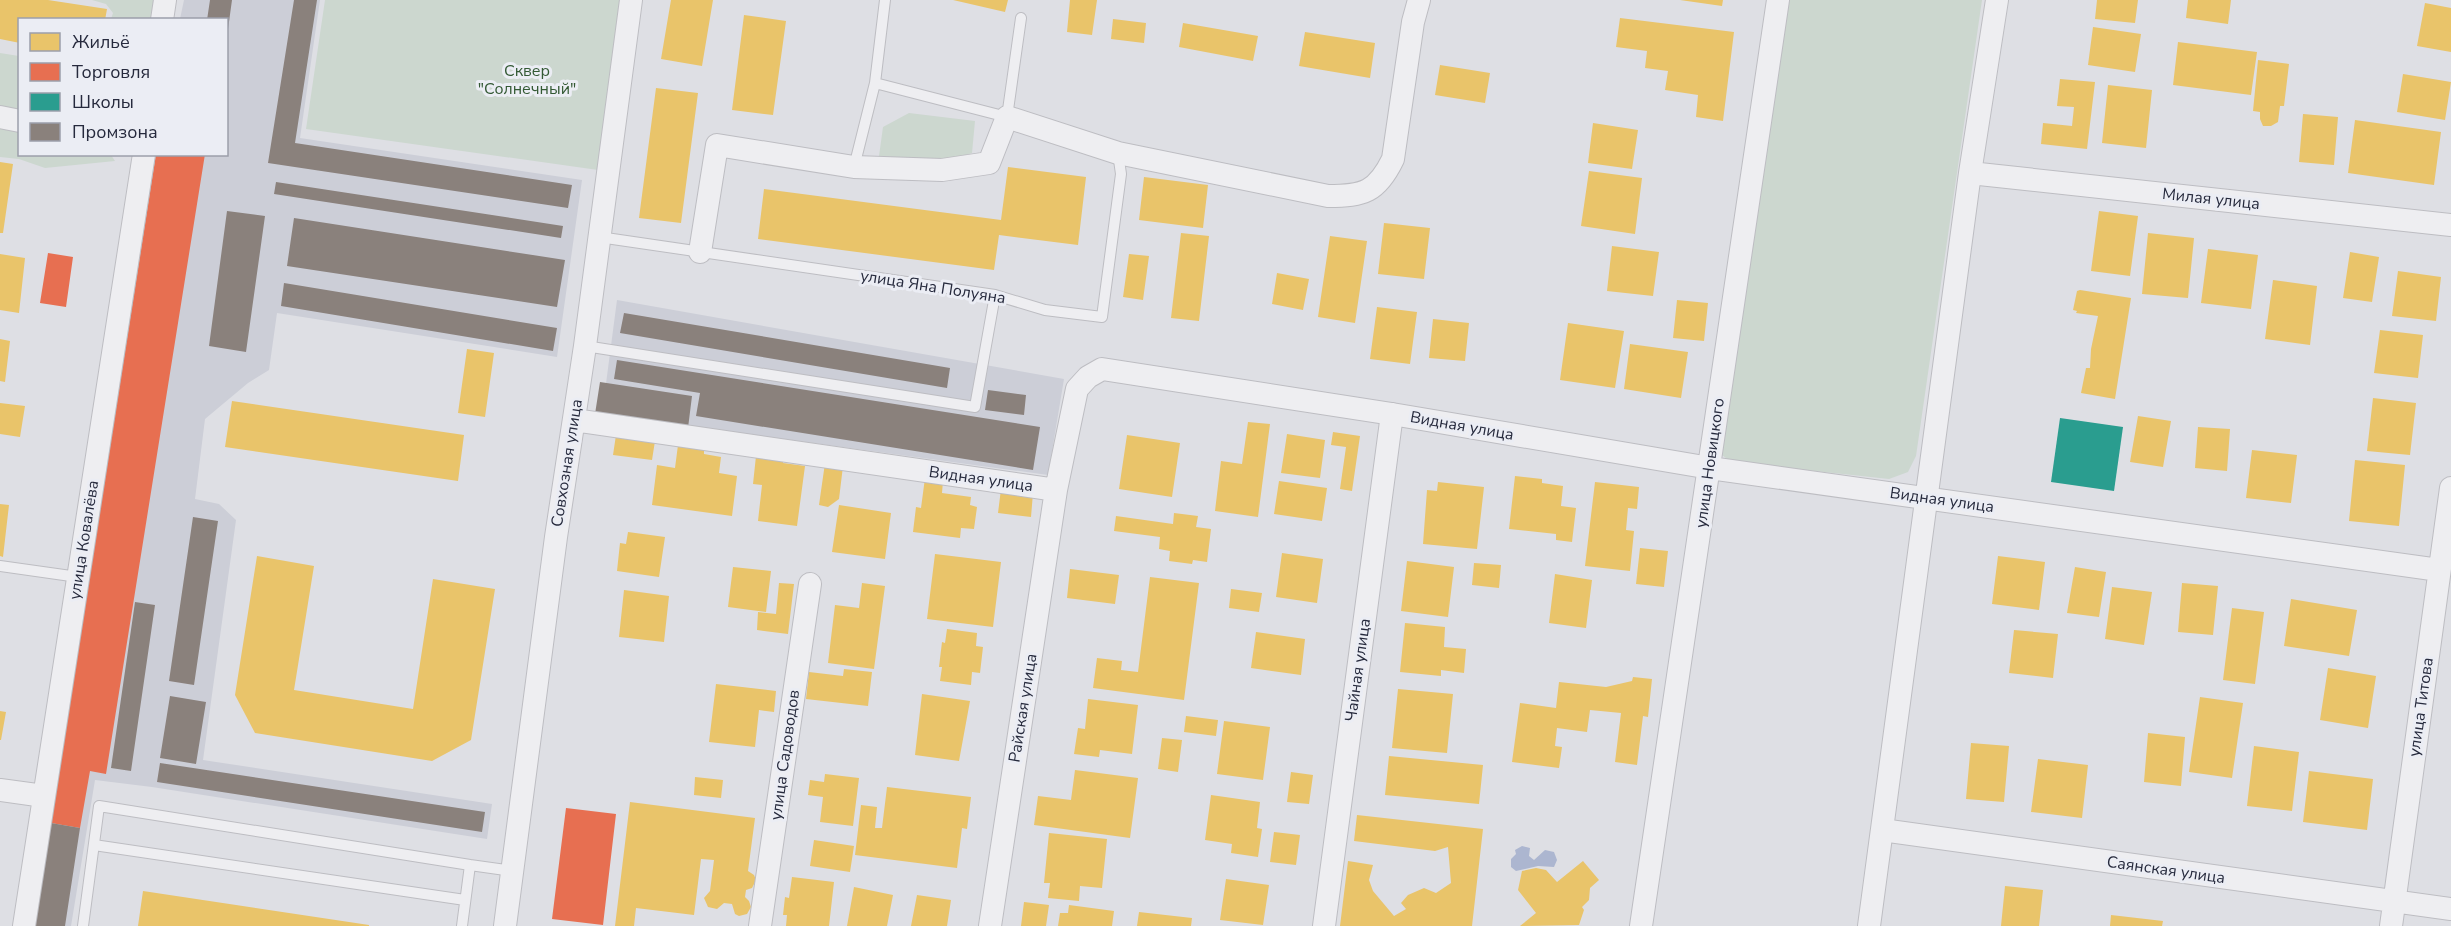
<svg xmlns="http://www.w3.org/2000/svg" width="2451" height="926" font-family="'Nunito Sans',sans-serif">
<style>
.built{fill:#ccced7}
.green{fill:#ccd7cf}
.water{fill:#acb6d0}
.homes{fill:#e9c46a}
.shops{fill:#e76f51}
.schools{fill:#2a9d8f}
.industry{fill:#8a817c}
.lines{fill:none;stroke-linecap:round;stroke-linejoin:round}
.lane-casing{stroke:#bdbdc2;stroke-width:12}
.street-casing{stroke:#bdbdc2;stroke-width:24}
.lane{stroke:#eeeef1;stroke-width:10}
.street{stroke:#eeeef1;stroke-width:22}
.labels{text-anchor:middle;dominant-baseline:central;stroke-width:6;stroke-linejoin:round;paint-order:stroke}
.park-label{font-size:16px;fill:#335934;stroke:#ebedf4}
.street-label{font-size:16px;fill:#262a3d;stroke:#ebedf4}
</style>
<rect width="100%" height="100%" fill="#dedfe4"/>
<path class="built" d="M184,0H320L300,138L582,180L557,357L277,313L269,370L248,383L205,419L195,499L219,504L236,520L203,760L492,804L487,839L152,787L95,780L71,926H24L144,155L226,154V20L180,19Z
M617,300L1064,379L1048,475L602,414Z"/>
<path class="green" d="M92,0H154L151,20L111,19L113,13L106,4Z
M325,0H621L598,170L306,129Z
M1788,0H1982L1916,456L1908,472L1889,479L1731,462L1722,455L1724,435Z
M0,53L19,56L20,154L111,155L115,161L45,168L19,159L0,157Z
M909,113L975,121L972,153L945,162L879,156L883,127Z"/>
<path class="water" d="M1522,846L1530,848L1529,856L1534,860L1545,850L1554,852L1557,860L1554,867L1538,866L1516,871L1511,867V859L1516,854L1515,850Z"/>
<path class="homes" d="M0,0H48L107,9L105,20H20V43L0,39Z
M671,0H713L702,66L661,59Z
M953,0H1008L1005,12Z
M1070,0H1097L1092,35L1067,32Z
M1680,0H1723L1722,6Z
M2097,0H2138L2135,23L2095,19Z
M2188,0H2231L2228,24L2186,18Z
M2425,3L2451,8V52L2417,46Z
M744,15L786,21L773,115L732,110Z
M1620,18L1734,32L1723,121L1696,117L1698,95L1665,90L1668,71L1645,68L1647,51L1616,47Z
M1113,19L1146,23L1144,43L1111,39Z
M1183,23L1258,36L1253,61L1179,47Z
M2093,27L2141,34L2135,72L2088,65Z
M1305,32L1375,43L1370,78L1299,66Z
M2178,42L2257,52L2251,95L2173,85Z
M2258,60L2289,64L2284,106H2280L2278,122L2271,126H2263L2260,119V112L2253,111Z
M1440,65L1490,73L1485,103L1435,95Z
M2403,74L2451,82L2445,120L2397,112Z
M2060,79L2095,82L2087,149L2041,144L2043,123L2072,126L2074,107L2057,106Z
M2108,85L2152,90L2146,148L2102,143Z
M656,88L698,93L681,223L639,218Z
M2303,114L2338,117L2334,165L2299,162Z
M2355,120L2441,132L2434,185L2348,173Z
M1593,123L1638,130L1632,169L1588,163Z
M0,162L13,164L3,233H0Z
M1008,167L1086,177L1078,245L999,235L994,270L758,239L764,189L1001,220Z
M1589,171L1642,178L1635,234L1581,226Z
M1144,177L1208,185L1203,228L1139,220Z
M2099,211L2138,216L2130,276L2091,271Z
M1384,223L1430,228L1424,279L1378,274Z
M1181,233L1209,236L1199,321L1171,318Z
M2148,233L2194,238L2188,298L2142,294Z
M1330,236L1367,241L1355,323L1318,317Z
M1612,246L1659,252L1653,296L1607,291Z
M2208,249L2258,255L2251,309L2201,303Z
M2350,252L2379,257L2372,302L2343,298Z
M0,254L25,258L19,313L0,310Z
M1129,254L1149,256L1143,300L1123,297Z
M2398,271L2441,277L2436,321L2392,316Z
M1277,273L1309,279L1303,310L1272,304Z
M2273,280L2317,286L2310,345L2265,339Z
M2080,290L2131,298L2115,399L2081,393L2086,368H2090L2091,349L2098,316L2076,313L2077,311L2073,310L2077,291Z
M1677,300L1708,303L1704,341L1673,338Z
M1377,307L1417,312L1410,364L1370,359Z
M1433,319L1469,323L1465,361L1429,358Z
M1568,323L1624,331L1615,388L1560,380Z
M2380,330L2423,335L2418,378L2374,373Z
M0,339L10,341L5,382L0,381Z
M1630,344L1688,352L1681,398L1624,389Z
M467,349L494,353L485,417L458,413Z
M2373,398L2416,403L2410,455L2367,451Z
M232,401L464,435L458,481L225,447Z
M0,403L25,406L20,437L0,434Z
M2138,416L2171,421L2163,467L2130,462Z
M1248,422L1270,424L1258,517L1215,511L1221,461L1242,464Z
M2198,427L2230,429L2227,471L2195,468Z
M1333,432L1360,436L1352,491L1340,489L1346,447L1331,445Z
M1287,434L1325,440L1320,478L1281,473Z
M616,435L655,441L652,460L613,455Z
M1127,435L1180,443L1172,497L1119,489Z
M678,445L704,449V454L721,457L719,473L737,476L732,516L652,505L657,465L675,468Z
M2252,450L2297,455L2291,503L2246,498Z
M756,456L783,460V463L805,466L797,526L758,521L762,485L753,484Z
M2355,460L2405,465L2399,526L2349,521Z
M825,463L843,466L839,499L828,507L819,505Z
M1515,476L1542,479V483L1563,486L1561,506L1576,508L1572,542L1556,540V534L1509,529Z
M925,478L943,481L942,493L971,497L970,505L977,507L974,529L961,528L960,538L913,532L916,507L921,508Z
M1279,481L1327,488L1322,521L1274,514Z
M1438,482L1484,487L1477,549L1423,544L1427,490L1437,491Z
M1595,482L1639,487L1637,509L1628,508L1626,530L1634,531L1630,571L1585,566Z
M1001,489L1033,493L1031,517L998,513Z
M0,504L9,505L3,557L0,556Z
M839,505L891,513L885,559L832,552Z
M1174,513L1198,516L1196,527L1211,529L1207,562L1193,560L1192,564L1169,561L1170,551L1159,549L1160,537L1114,531L1116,516L1173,524Z
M628,532L665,537L659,577L617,571L620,543L626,544Z
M1640,548L1668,551L1664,587L1636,584Z
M1282,553L1323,559L1317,603L1276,597Z
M935,554L1001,562L993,627L927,619Z
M257,556L314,566L294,690L413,709L433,579L495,589L471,740L432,761L255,733L235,695Z
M1998,556L2045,562L2039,610L1992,604Z
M1407,561L1454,567L1448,617L1401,611Z
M1474,563L1501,565L1499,588L1472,585Z
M733,567L771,571L766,612L728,607Z
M2075,567L2106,572L2099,617L2067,613Z
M1070,569L1119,575L1115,604L1067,598Z
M1555,574L1592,580L1586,628L1549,623Z
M1150,577L1199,583L1184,700L1093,688L1097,658L1122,661L1121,670L1138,672Z
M779,583L794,584L788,634L757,630L758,612L776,614Z
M862,583L885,586L874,669L828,663L835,605L859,608Z
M2182,583L2218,586L2213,635L2178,632Z
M2112,587L2152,592L2144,645L2105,639Z
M1231,589L1262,593L1259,612L1229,608Z
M624,590L669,596L664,642L619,637Z
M2291,599L2357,610L2349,656L2284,646Z
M2232,608L2264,612L2255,684L2223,680Z
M1405,623L1445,627L1444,647L1466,649L1464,673L1441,670V676L1400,672Z
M947,629L977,633L976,646L983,647L980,673L972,672L971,685L940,681L942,667H939L942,642L945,643Z
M2014,630L2058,634L2053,678L2009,673Z
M1256,632L1305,639L1301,675L1251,668Z
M2328,668L2376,676L2368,728L2320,720Z
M844,669L872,672L868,706L806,699L809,672L843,676Z
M1633,677L1652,679L1648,717L1643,716L1637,765L1615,762L1621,713L1590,710L1587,732L1557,728L1555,746L1562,747L1559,768L1512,762L1520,703L1556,708L1559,682L1606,687L1632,681Z
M716,684L776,691L774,712L759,710L755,747L709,742Z
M1398,689L1453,694L1447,753L1392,748Z
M922,694L970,701L959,761L915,755Z
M2200,697L2243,703L2232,778L2189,772Z
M1088,699L1138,705L1132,754L1100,750L1099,757L1074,754L1078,728L1085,729Z
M0,711L6,712L1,740H0Z
M1186,716L1218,720L1216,736L1184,732Z
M1224,721L1270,727L1263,780L1217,774Z
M2148,733L2185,737L2181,786L2144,782Z
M1162,738L1182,740L1178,772L1158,769Z
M1971,743L2009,746L2004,802L1966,799Z
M2254,746L2299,752L2292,811L2247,806Z
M1389,756L1483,765L1479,804L1385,795Z
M2038,759L2088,765L2082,818L2031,812Z
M1075,770L1138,778L1130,838L1034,825L1038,796L1071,800Z
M2309,771L2373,779L2367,830L2303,822Z
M1291,772L1313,775L1309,804L1287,802Z
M825,774L859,778L853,826L820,822L823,797L808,795L810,780L824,782Z
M695,777L723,780L721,798L694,795Z
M887,787L971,797L967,829L962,828L957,868L855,855L861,805L877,807L875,828H882Z
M1211,795L1260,802L1257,828L1262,829L1258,857L1231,853L1232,844L1205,840Z
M630,802L755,818L748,871L754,875L756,880L752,888L746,890L745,897L749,901L751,907L747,914L739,916L735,914L732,904L724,903L717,909L708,907L704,898L710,891L714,860L701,859L694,915L636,908L634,926H615Z
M1357,815L1483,829L1472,926H1340L1348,861L1373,865L1369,880L1373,891L1394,916L1406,909L1401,903L1408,895L1424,888L1436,893L1451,883L1448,847L1435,851L1354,841Z
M1274,832L1300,835L1296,865L1270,862Z
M1049,833L1107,839L1102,888L1080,886L1079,901L1048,898L1050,883H1044Z
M814,840L854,846L850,872L810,866Z
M1583,861L1599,880L1590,888L1589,900L1582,907L1584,910L1579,925L1520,926L1536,913L1518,890L1522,871L1536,868L1546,870L1557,882Z
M792,877L834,882L829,926H786L787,915H783L785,897L789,898Z
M1226,879L1269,885L1263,925L1220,920Z
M2005,886L2043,890L2039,926H2001Z
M854,887L893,895L887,926H847Z
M143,891L369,925V926H138Z
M917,895L951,900L947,926H911Z
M1024,902L1049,905L1046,926H1021Z
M1069,905L1114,911L1112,926H1058L1060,913H1068Z
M1139,912L1192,918L1191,926H1137Z
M2111,915L2163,921L2162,926H2110Z"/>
<path class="shops" d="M156,154H205L106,774L90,771L80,828L51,823Z
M48,253L73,257L66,307L40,303Z
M566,808L616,814L603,925L552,919Z"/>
<path class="schools" d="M2060,418L2123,427L2114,491L2051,482Z"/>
<path class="industry" d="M210,0H232L228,29L226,20H207Z
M294,0H317L295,143L572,185L568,208L268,163Z
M276,182L563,226L561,238L274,194Z
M227,211L265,216L246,352L209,346Z
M294,218L565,260L557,307L287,266Z
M284,283L557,328L553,351L281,306Z
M624,313L950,368L947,388L620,333Z
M617,360L1040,427L1033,470L696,416L700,393L614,379Z
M600,382L692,396L688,428L595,414Z
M988,390L1026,395L1024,415L985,410Z
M193,517L218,521L194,685L169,681Z
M135,602L155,605L131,771L111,768Z
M170,696L206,702L196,764L160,758Z
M160,763L485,812L482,832L157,782Z
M51,823L80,828L65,926H35Z"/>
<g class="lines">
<defs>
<path id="lane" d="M875,83L1007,117L1021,18
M854,167L875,83L885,0
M599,237L995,295L1045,310L1102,317L1121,174L1118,153
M585,346L975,407L995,295
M0,566L78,577
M94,845L465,900
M470,865L513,871
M83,926L99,806L470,865L462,926"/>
<path id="street" d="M162,20L165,0
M0,117L20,121
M1970,173L2451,225
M700,252L717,145L854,167L942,170L989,163L1007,117L1118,153L1328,196C1364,196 1377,192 1393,159L1413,22L1419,0
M574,420L1056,490
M0,790L44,796
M1882,830L2451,909
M24,926L144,154
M505,926L556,537L585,346L631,0
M760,926L810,584
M990,926L1056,490L1077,389L1088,377L1102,369L1392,414L1710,468L2439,570
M1324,926L1392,414
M1641,926L1778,0
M1869,926L1970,173L1997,0
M2391,926L2451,488"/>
</defs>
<use href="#lane" class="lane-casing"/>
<use href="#street" class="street-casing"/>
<use href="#lane" class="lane"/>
<use href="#street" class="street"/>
</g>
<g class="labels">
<g class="park-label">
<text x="527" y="71">Сквер<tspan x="527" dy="18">"Солнечный"</tspan></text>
</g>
<g class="street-label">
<text transform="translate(2211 199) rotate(6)">Милая улица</text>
<text transform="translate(933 287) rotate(9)">улица Яна Полуяна</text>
<text transform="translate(1462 426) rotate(10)">Видная улица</text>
<text transform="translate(567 463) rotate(-81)">Совхозная улица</text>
<text transform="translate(1710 463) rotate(-82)">улица Новицкого</text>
<text transform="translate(981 479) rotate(8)">Видная улица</text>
<text transform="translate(1942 500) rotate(8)">Видная улица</text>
<text transform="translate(84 540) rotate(-81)">улица Ковалёва</text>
<text transform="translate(1358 670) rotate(-82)">Чайная улица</text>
<text transform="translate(2421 707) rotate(-82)">улица Титова</text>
<text transform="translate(1023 708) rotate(-81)">Райская улица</text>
<text transform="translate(785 755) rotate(-82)">улица Садоводов</text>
<text transform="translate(2166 870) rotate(8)">Саянская улица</text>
</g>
</g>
<rect x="18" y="18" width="210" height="138" fill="#ebedf4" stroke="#9c9fab" stroke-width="1.5"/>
<rect x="30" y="33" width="30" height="18" fill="#e9c46a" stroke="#9c9fab" stroke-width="1.5"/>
<text x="72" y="48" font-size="18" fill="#262a3d">Жильё</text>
<rect x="30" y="63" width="30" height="18" fill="#e76f51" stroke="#9c9fab" stroke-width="1.5"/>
<text x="72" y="78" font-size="18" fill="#262a3d">Торговля</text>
<rect x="30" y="93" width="30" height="18" fill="#2a9d8f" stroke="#9c9fab" stroke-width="1.5"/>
<text x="72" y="108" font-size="18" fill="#262a3d">Школы</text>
<rect x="30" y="123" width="30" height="18" fill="#8a817c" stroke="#9c9fab" stroke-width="1.5"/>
<text x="72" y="138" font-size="18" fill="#262a3d">Промзона</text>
</svg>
